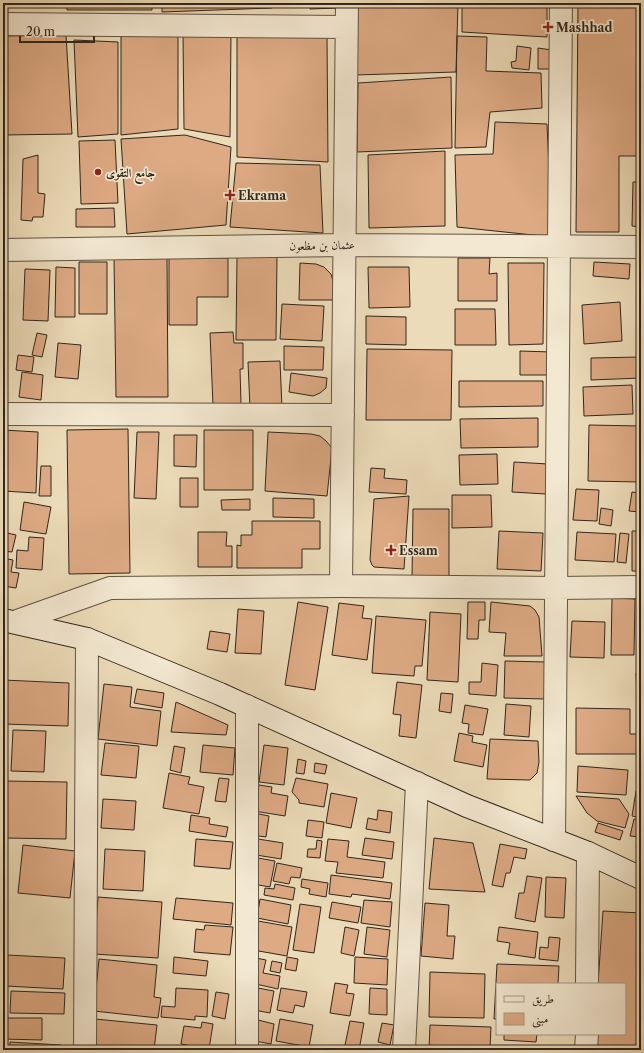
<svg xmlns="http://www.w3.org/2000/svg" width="644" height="1053" font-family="'Libre Caslon Text',Amiri,serif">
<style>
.building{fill:#ddaa84;stroke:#31261c}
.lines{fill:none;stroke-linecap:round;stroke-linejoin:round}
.street-casing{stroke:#605343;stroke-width:24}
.secondary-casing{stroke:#31261c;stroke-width:24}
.street{stroke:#f3e8d1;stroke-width:22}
.secondary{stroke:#f3e8d1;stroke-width:22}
.poi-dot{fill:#8f2418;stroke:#f3e8d1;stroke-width:1.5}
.labels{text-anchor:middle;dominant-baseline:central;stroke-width:3.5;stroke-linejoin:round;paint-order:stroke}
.poi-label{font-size:12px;font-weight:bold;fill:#31261c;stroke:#f3e8d1;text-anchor:start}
.street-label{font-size:12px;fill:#31261c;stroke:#f3e8d1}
</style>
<rect width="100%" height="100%" fill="#ecdbb8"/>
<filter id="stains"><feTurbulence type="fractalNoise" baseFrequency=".005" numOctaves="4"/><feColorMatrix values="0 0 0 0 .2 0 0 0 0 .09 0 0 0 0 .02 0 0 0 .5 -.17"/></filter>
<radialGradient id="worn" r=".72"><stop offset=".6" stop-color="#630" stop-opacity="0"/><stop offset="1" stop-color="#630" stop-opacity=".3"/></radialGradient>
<path class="building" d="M3,3H27V6L3,8Z
M29,3H57V7H29Z
M67,3H152V10H67Z
M162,3H272V8L162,12Z
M310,3H337V8L310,9Z
M357,3H458L456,72L354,75Z
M462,3H547V37L462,32Z
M578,3H623V4H641V156H619V232H576Z
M231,31L230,137L184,129L183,34Z
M178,32V129L121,135V33Z
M66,35L72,134L3,135V36Z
M237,36L327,37L328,162L237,157Z
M457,36L487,37L486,71L541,73L542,108L490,112L486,147L455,148Z
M74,40L118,42V134L78,137Z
M517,46L531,48L529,70L512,68L511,62L516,61Z
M538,48L552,50V69H538Z
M451,77L452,148L357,152L358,83Z
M495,122L547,124L552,237L457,227L455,155L493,154Z
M185,135L231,147L226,225L127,234L121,139Z
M115,140L118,203L81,204L79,141Z
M445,151V226L369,228L368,155Z
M38,155V193L45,194L43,217H33L32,221L21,220L23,159Z
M236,163L320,165L323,233L230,227Z
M633,182H641V227L632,226Z
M114,208L115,227H76V209Z
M114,256H167L168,397H116Z
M237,256H277L276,340H236Z
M169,258H228V297H197V325H169Z
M458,258H490L489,274L497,273V301H458Z
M79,262H107V314H79Z
M594,262L630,264L629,279L593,276Z
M300,263L316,264L324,267L331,274L334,284V300H299Z
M508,263H544L543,344L509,345Z
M56,267L75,268V317H55Z
M368,267H409L410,307L369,308Z
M25,269L50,270L48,321L23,320Z
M620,302L622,341L584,344L582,305Z
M282,304L324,306L322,341L280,339Z
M455,309H495L496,345H455Z
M366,316L406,317V345L366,344Z
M233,332L234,343H243V369H240L241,404L213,405L210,333Z
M37,333L47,335L42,357L32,355Z
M58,343L81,345L78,379L55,377Z
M284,346L324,347L323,370H284Z
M367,349L452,350L451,420H366Z
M520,351L552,352L551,375H520Z
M18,355L34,357L32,372L16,370Z
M641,357V378L591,380V358Z
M280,361L282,408L250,409L248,362Z
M22,372L43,375L41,400L19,397Z
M291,373L327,378L326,388L320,393L313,396L289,392Z
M459,381H543V406L459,407Z
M632,385L633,414L584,416L583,387Z
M538,418V447L461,448L460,419Z
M589,425L641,426V482L588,481Z
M128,429L130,573L69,574L67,430Z
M3,430L38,432L36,493L3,491Z
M204,430H253V490H204Z
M137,432H159L156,499L134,498Z
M268,432L311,434L320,436L326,441L332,448L327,496L265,491Z
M174,435H197L196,467L174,466Z
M497,454L498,484L460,485L459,455Z
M514,462L548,464L546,494L512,492Z
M41,466H51V496H39Z
M371,468L385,469L384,478L407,480L406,494L369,492Z
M180,478H198V507H180Z
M576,489L599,490L597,521L573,520Z
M632,492L641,493V512L629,511Z
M452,495H491L492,527L452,528Z
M409,496L404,569L374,567L372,565L370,560L374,499Z
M273,498L314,499V518L273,517Z
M250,499V510H222L221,500Z
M24,502L51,507L46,534L20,530Z
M601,508L613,510L611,526L599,524Z
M413,509H449V578H412Z
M252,521H320V549H302V568H237V545L241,546V535H252Z
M499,531L543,533L541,571L497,569Z
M632,531H641V571H632Z
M3,532L16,535L12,552L3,551Z
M198,532H227L226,546H232V567H198Z
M577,532L616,534L614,562L575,560Z
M620,533L629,534L626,563L617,562Z
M29,537L44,538L42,570L16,568L17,550L28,551Z
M3,558L13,560L11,572L19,573L16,588L3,586Z
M612,598L635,599L634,655H611Z
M298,602L328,607L315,690L285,685Z
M468,602H485V620H479L478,639H467Z
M491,602L530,606L535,610L539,617L542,656H504L506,633L489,632Z
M339,603L364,606L362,618L372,619L367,660L332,655Z
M238,609L264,611L261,654L235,653Z
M430,612L461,614L458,682L427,680Z
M376,616L426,620L422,666H415L414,676L372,673Z
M572,621L605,622L604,658L570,657Z
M210,631L230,634L227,652L207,649Z
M505,661L547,662L546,699L504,698Z
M482,663L498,665L496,696L469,694V682H481Z
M636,673H641V694H637Z
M3,680L69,683L68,726L3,724Z
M397,682L422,685L416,738L399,736L401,715L393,714Z
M104,684L132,687L130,707L161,711L157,746L98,739Z
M137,689L164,693L162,708L134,703Z
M441,693L453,694L451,713L439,711Z
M176,702L228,725L226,735L171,732Z
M506,704L531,706L529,737L504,735Z
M465,705L488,709L483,735L468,733L469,724L462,723Z
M576,708L630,709V734H640L639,754H576Z
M13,730L46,731L44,772L11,771Z
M459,733L473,736L472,742L487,745L483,767L454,761Z
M490,739L538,741L539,762L537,773L530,780L487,779Z
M105,743L139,746L136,778L101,775Z
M203,745L235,748L233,775L200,772Z
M264,745L288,748L284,785L259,782Z
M174,746L185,748L181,773L170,770Z
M298,759L306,761L304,774L296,773Z
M315,763L327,765L325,774L314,772Z
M578,766L628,770L626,795L577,792Z
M169,773L190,777L188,784L204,787L199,814L163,808Z
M219,778L229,779L226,802L215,801Z
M296,778L328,784L324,807L299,803V800L292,792Z
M5,781L67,782L66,839L4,838Z
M259,785L272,787L271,793L288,796L285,816L254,811Z
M636,791L641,792V818L632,816Z
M331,793L357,798L351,828L326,823Z
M576,796L619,799L629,814L625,828L597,821L587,813Z
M103,799L136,801L134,830L101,828Z
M378,810L392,812L390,833L366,829L368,818L377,820Z
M254,813L269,816L266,837L251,835Z
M191,815L210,818L209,824L228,827L226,837L189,831Z
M634,819L641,820V837L630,836Z
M308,820L324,822L322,838L306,836Z
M598,823L623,831L620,840L595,832Z
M365,838L394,842L392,859L362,855Z
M434,838L473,843L485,892L429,889Z
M196,839L233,842L230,869L194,866Z
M258,839L283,843L281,859L256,855Z
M328,839L349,841L347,857L385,862L383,878L336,873L338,862L325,861Z
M638,839L641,840V849L636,847Z
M317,840L322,841L320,858L307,857L308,849H316Z
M500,844L527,849L525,859L514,857L510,873H506L503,887L492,885Z
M23,845L75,851L70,898L18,893Z
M105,849L145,851L143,891L103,889Z
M258,858L275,861L270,887L253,884Z
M277,863L302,868L300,878L291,877L289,884L273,881Z
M331,875L392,883L390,899L352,894L351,897L329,894Z
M527,876L542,878L535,922L515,918L519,893H524Z
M546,877L566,878L564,918L545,917Z
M302,879L328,883L326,897L309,894L310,889L301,887Z
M275,884L295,888L293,900L264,895L265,888L274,889Z
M98,897L162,902L158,958L94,954Z
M176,898L233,903L231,925L173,919Z
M260,899L291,905L288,924L257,918Z
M364,900L392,902L390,927L361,923Z
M332,902L361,907L358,923L329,918Z
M425,903L449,905L447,936H455L453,959L421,956Z
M300,904L321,907L314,953L293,950Z
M603,911L641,913V1050H593L594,1034H625V984H598Z
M258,921L292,927L287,956L253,950Z
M205,925L233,927L230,955L194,952L196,929L204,930Z
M345,927L359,930L354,956L341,953Z
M367,927L390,930L387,957L364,954Z
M499,927L538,932L535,958L508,954L510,943L497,941Z
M549,937L560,938L558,961L539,959L540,947L548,948Z
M7,955L65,958L63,989L5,986Z
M174,957L208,961L206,976L173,973Z
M287,957L298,959L296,971L285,969Z
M355,957L388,959L387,985L354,983Z
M256,958L266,960L263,973L280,976L278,989L251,983Z
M99,959L157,965L154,997L161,998L158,1018L94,1011Z
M272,961L282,963L280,973L270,971Z
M497,964L559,966L558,984H497V1019H494Z
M430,972L485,974L484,1018L429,1017Z
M335,983L348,985L346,993L354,994L350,1016L330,1013Z
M176,988L208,990L207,1017L195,1016V1020L161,1017L162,1006L175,1007Z
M258,988L274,991L270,1013L254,1010Z
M281,988L307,992L304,1007L295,1005L293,1013L277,1010Z
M370,988L387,989V1015L369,1014Z
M11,991L65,993L64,1014L10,1013Z
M216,992L229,994L225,1019L212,1016Z
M6,1018H42V1040L3,1039V1030H6Z
M95,1019L157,1025L154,1050H91Z
M280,1019L313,1025L309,1047L276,1041Z
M258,1020L274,1024L271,1044L255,1041Z
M350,1021L364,1023L359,1050H344Z
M202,1022L213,1024L209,1049L181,1044L184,1026L201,1028Z
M382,1023L394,1025L390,1045L378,1042Z
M430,1025L491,1027L490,1048L467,1047V1050H429Z
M504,1034H537L536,1042L504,1040Z
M10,1042L61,1045V1050H10Z"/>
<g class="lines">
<defs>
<path id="street" d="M3,24L346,27
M3,250L345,245L641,247
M3,414L343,415
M341,586L347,3
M14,622L110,588L341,586L557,588L641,587
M247,706V1050
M554,840L561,3
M587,984L588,853
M85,1050L87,639
M404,1050L417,783
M586,1050L587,1034"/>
<path id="secondary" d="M3,620L87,639L220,694L467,806L588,853L641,878"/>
</defs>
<use href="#street" class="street-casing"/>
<use href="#secondary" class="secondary-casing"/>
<use href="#street" class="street"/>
<use href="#secondary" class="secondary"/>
</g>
<g class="poi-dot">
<path d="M546 21h4v4h4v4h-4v4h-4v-4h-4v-4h4z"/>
<circle cx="98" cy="172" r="4"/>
<path d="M228 189h4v4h4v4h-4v4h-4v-4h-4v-4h4z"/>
<path d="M389 544h4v4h4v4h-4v4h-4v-4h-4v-4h4z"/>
</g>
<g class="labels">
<g class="poi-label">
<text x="556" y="27">Mashhad</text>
<text x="106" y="172">جامع التقوى</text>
<text x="238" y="195">Ekrama</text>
<text x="399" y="550">Essam</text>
</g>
<g class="street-label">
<text transform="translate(322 245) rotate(-1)">عثمان بن مظعون</text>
</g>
</g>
<rect width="644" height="1053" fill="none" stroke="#ecdbb8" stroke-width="16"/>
<rect x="4" y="4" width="636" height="1045" fill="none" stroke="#31261c" stroke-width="2"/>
<rect x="8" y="8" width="628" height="1037" fill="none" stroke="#31261c"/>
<rect x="496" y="983" width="130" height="52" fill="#f3e8d1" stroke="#a59a89"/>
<rect x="504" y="996" width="20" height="6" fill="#f3e8d1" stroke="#a59a89"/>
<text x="532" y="1003" font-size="12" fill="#31261c">طريق</text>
<rect x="504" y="1013" width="20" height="12" fill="#ddaa84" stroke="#a59a89"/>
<text x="532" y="1023" font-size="12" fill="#31261c">مبنى</text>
<path d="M20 36v6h74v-6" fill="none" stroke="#31261c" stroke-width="2"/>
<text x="26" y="36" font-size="12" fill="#31261c" stroke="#f3e8d1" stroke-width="3" paint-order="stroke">20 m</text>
<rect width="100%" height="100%" filter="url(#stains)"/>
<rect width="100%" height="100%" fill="url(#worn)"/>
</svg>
